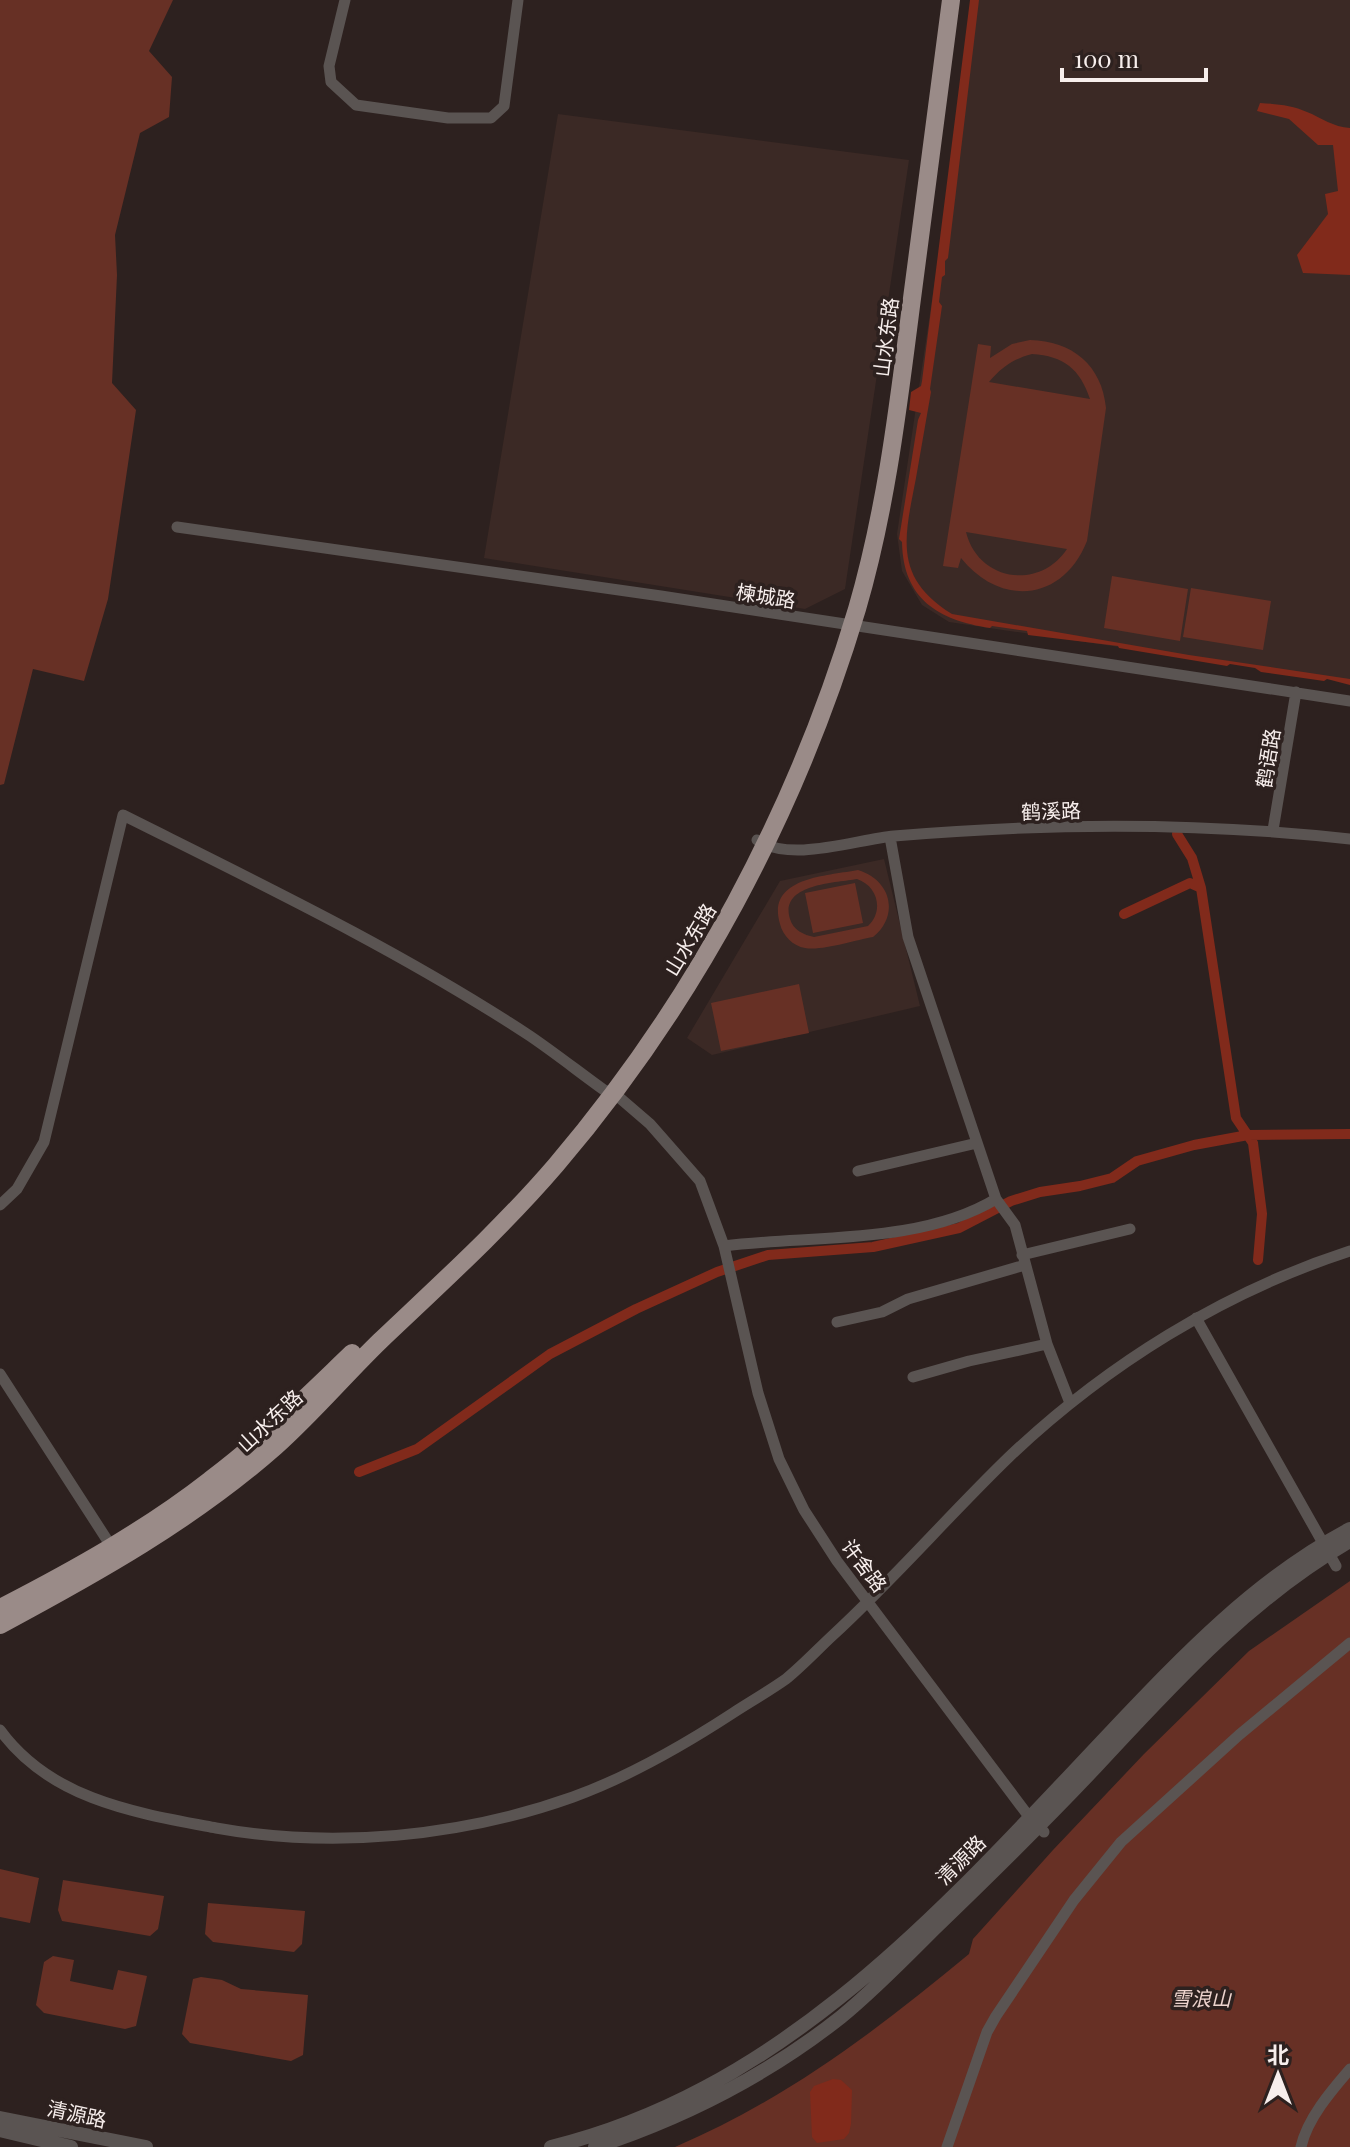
<svg xmlns="http://www.w3.org/2000/svg" width="1350" height="2147" font-family="'Playfair Display','Noto Sans SC',serif">
<style>
.built{fill:#3b2925}
.green{fill:#673025;fill-rule:evenodd}
.water{fill:#812a1b}
.lines{fill:none;stroke-linecap:round;stroke-linejoin:round}
.canal{stroke:#812a1b;stroke-width:10}
.minor{stroke:#5a5452;stroke-width:11}
.tertiary{stroke:#5a5452;stroke-width:14}
.trunk{stroke:#9a8b88;stroke-width:18}
.labels{text-anchor:middle;dominant-baseline:central;stroke-width:7;stroke-linejoin:round;paint-order:stroke}
.street-label{font-size:20px;fill:#f7eeec;stroke:#2d211f}
.park-label{font-size:20px;font-style:italic;fill:#eed4ce;stroke:#2d211f}
</style>
<rect width="100%" height="100%" fill="#2d211f"/>
<path class="built" d="M977,0H1350V681L949,622L922,605L902,571L897,534Z
M558,114L909,160L845,589L805,609L484,558Z
M884,859L920,1006L712,1055L687,1038L780,881Z"/>
<path class="green" d="M0,0H173L149,51L172,77L169,117L140,133L115,235L117,275L112,383L136,410L108,599L84,681L33,669L4,784L0,785Z
M1030,340C1072,341 1102,365 1106,408L1087,541C1063,602 1000,607 961,558L958,568L943,566L978,344L991,346L990,358L1012,344ZM1032,354C1064,356 1080,369 1090,399L989,382C1002,367 1013,359 1032,354ZM966,532L1067,549C1039,591 978,581 966,532Z
M1112,576L1188,589L1180,641L1104,628Z
M1191,588L1271,601L1263,650L1183,637Z
M858,870C891,880 900,915 873,937C855,940 823,951 805,948C793,946 783,936 780,924C766,877 827,876 858,870ZM857,879C878,886 884,911 868,926L814,937C804,935 793,930 790,919C779,884 835,883 857,879Z
M855,883L863,923L813,933L805,893Z
M799,984L809,1033L721,1051L711,1003Z
M1350,1581V2147H675C787,2099 876,2031 969,1954L973,1939L1053,1850L1144,1754L1249,1651Z
M0,1869L39,1878L30,1923L0,1917Z
M63,1880L164,1896L158,1929L150,1936L62,1921L58,1910Z
M208,1903L305,1911L302,1944L294,1952L213,1942L205,1934Z
M53,1956L74,1960L70,1981L113,1990L118,1970L147,1976L136,2026L125,2029L44,2013L36,2005L44,1962Z
M201,1977L222,1980L241,1989L308,1995L303,2055L291,2061L190,2043L182,2034L193,1979Z"/>
<path class="water" d="M970,0H979L948,258L945,261V275L942,277L939,302L942,306L930,389L931,392C926,421 921,449 916,478C905,536 892,577 952,614L1189,655L1350,679V685L1327,679L1324,681L1261,672L1255,668L1230,664L1227,666L1119,648L1118,646L1028,635L1027,631L992,626L990,628C938,620 903,599 902,542L899,539L918,420L921,413L909,410L911,392L921,386L922,381Z
M1260,103C1276,104 1292,105 1307,112C1322,118 1333,127 1350,128V275L1303,273L1297,255L1328,214L1325,194L1338,191L1333,145H1318L1289,119L1257,111Z
M833,2079L841,2080L852,2090L851,2124L849,2133L844,2139L817,2143L812,2137L810,2092L814,2086Z"/>
<g class="lines">
<path class="canal" d="M1177,834L1192,858L1201,888
M1124,914L1190,883L1201,888L1236,1118L1253,1143L1262,1214L1258,1260
M359,1472L417,1449L550,1354L636,1309L717,1272L768,1255L873,1247L959,1228L1011,1201L1040,1192L1080,1186L1112,1178L1137,1161L1194,1145L1248,1135L1350,1134"/>
<path class="minor" d="M345,0L329,66L331,82L356,105L448,118H491L504,106L518,0
M177,527L661,596L1350,701
M1273,830L1296,692
M890,837L908,937L996,1199L1015,1225L1047,1344L1070,1403
M757,840C791,863 854,840 894,836C1045,823 1199,822 1350,839
M858,1171L977,1143
M0,1205L17,1189L44,1142L123,815C261,884 401,951 530,1036C555,1053 579,1072 604,1090L614,1093L650,1124L700,1181L724,1246L758,1393L779,1459L804,1510L837,1561L1030,1818L1044,1832
M724,1246C810,1235 920,1245 996,1199
M1022,1255L1130,1229
M1196,1318L1336,1566
M837,1322L882,1312L908,1299L1025,1265
M0,1374L111,1546
M913,1377L969,1361L1047,1344
M0,1730C51,1800 136,1813 216,1828C333,1849 461,1837 573,1797C628,1777 684,1745 733,1713C750,1702 769,1691 786,1679C802,1666 817,1650 832,1636C894,1579 949,1515 1009,1457C1106,1365 1223,1292 1350,1251
M947,2147L987,2032L996,2016L1074,1900L1121,1842L1239,1735L1350,1643
M1301,2147C1307,2119 1331,2091 1350,2069"/>
<path class="tertiary" d="M0,2118L146,2147
M0,2130L71,2147
M551,2147C787,2089 947,1905 1107,1736C1181,1658 1254,1580 1350,1529
M595,2147C683,2118 769,2074 841,2017C874,1990 904,1959 934,1929C988,1877 1041,1825 1093,1770C1171,1686 1249,1599 1350,1541"/>
<path class="trunk" d="M0,1608C72,1571 146,1530 210,1480C261,1442 306,1397 352,1353
M0,1625C97,1573 192,1520 275,1447C312,1414 344,1376 380,1341C440,1284 502,1228 556,1165C694,1003 796,813 857,609C886,510 898,408 911,306C924,204 938,102 951,0"/>
</g>
<g class="labels">
<g class="street-label">
<text transform="translate(885 337) rotate(-83)">山水东路</text>
<text transform="translate(766 595) rotate(9)">楝城路</text>
<text transform="translate(1267 758) rotate(-81)">鹤语路</text>
<text transform="translate(1051 810) rotate(-2)">鹤溪路</text>
<text transform="translate(689 939) rotate(-59)">山水东路</text>
<text transform="translate(269 1420) rotate(-43)">山水东路</text>
<text transform="translate(865 1565) rotate(53)">许舍路</text>
<text transform="translate(960 1859) rotate(-45)">清源路</text>
<text transform="translate(77 2113) rotate(12)">清源路</text>
</g>
<g class="park-label">
<text x="1201" y="1997">雪浪山</text>
</g>
</g>
<g transform="translate(1278 2075)" stroke="#2d211f" stroke-width="6" paint-order="stroke">
<path d="M0-6L14 30L0 20L-14 30Z" fill="#f7eeec"/>
<text y="-12" font-size="22" font-weight="bold" text-anchor="middle" fill="#f7eeec">北</text>
</g>
<path d="M1062 68v12h144v-12" fill="none" stroke="#f7eeec" stroke-width="4"/>
<text x="1074" y="68" font-size="24" fill="#f7eeec" stroke="#2d211f" stroke-width="6" paint-order="stroke">100 m</text>
</svg>
